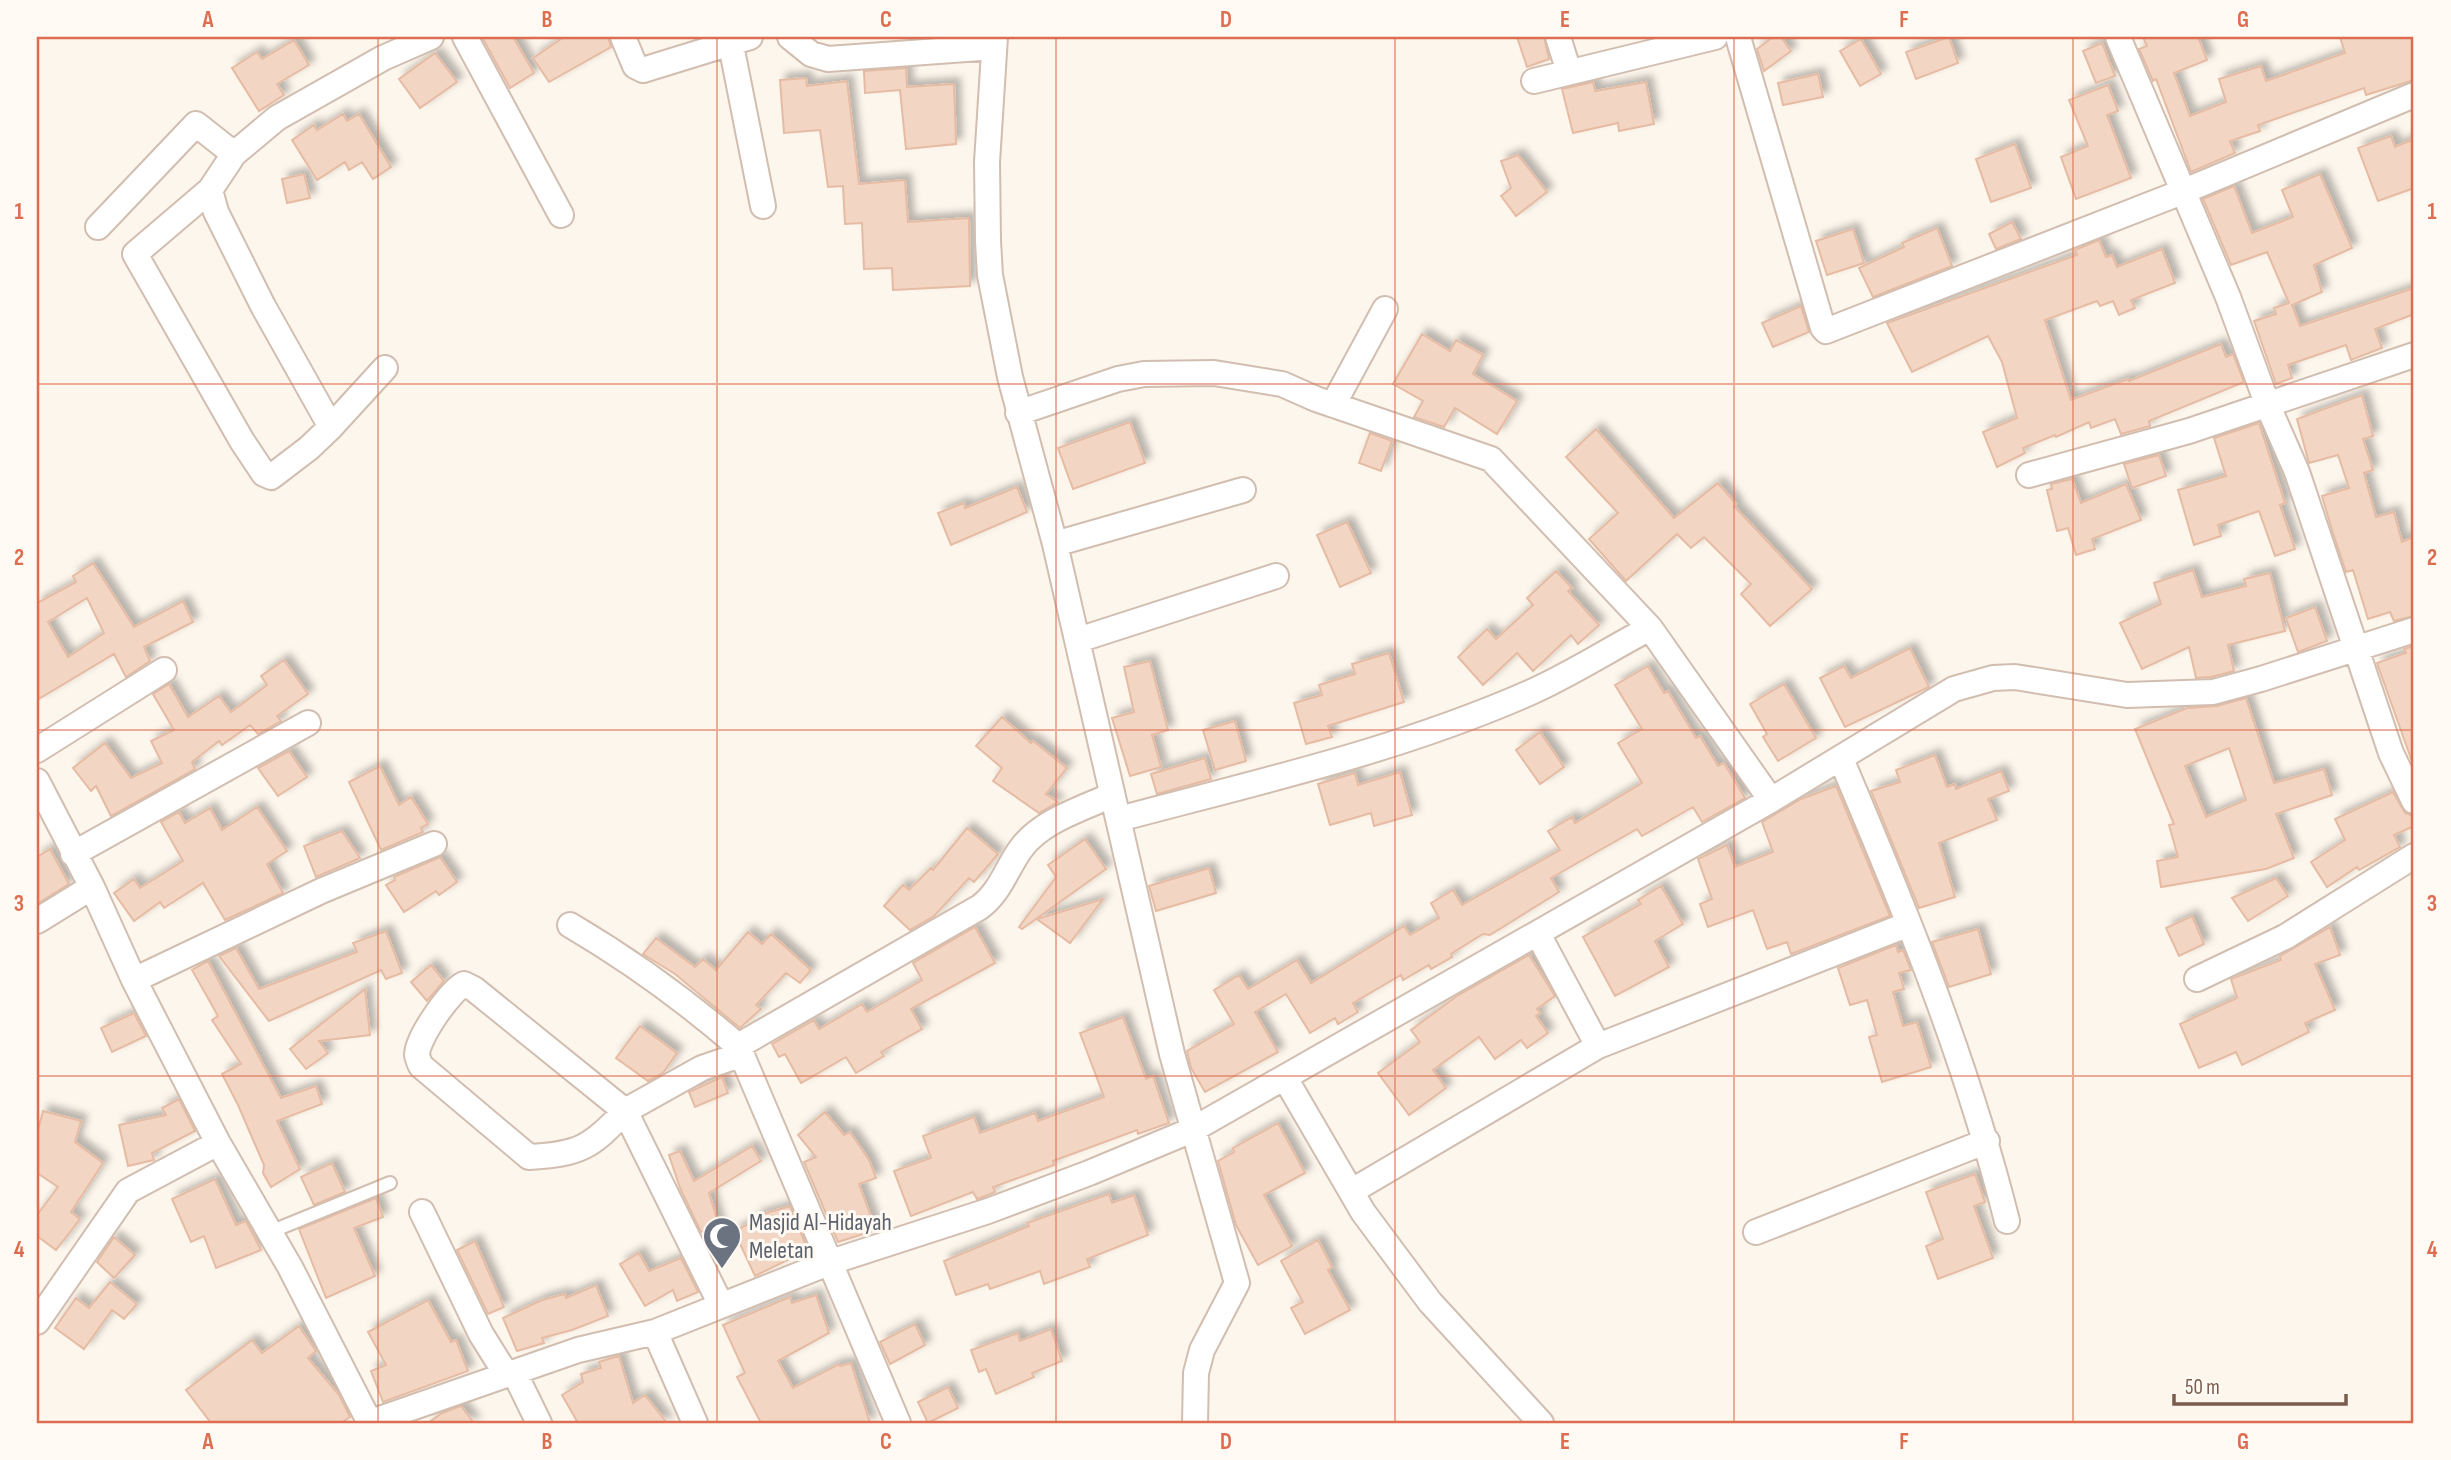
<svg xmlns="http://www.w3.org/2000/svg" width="2451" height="1460" font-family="'Sofia Sans Condensed',sans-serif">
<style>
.building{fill:#f3d5c3;stroke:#e6bba3;stroke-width:2;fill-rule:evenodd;filter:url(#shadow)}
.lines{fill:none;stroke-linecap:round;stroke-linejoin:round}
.service-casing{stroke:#d1beb0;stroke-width:16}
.minor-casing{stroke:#d1beb0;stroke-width:28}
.service{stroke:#fff;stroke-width:12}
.minor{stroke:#fff;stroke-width:24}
.grid{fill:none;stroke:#dc6d51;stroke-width:2;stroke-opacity:0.55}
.labels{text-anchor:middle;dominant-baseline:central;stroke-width:6;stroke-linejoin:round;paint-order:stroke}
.worship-label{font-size:24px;fill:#5b616d;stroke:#fffaf3;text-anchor:start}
.neatline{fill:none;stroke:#dc6d51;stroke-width:2.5}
.grid-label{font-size:23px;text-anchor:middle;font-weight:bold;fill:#dc6d51}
</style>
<defs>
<filter id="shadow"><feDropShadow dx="6" dy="-6" stdDeviation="3.5" flood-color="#0004"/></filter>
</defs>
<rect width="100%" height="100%" fill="#fdf6ec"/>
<path class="building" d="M482,37H513L534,73L510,88Z
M564,37H608L611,47L549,82L533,58Z
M1517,37H1544L1549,59L1527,67Z
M1773,37H1781L1791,51L1764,71L1757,49Z
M1949,37L1958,63L1916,79L1906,52Z
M2143,37H2198L2207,60L2174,73L2190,116L2226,102L2219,79L2261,66L2266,81L2345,53L2340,37H2414V80L2366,95L2364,88L2258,125L2260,131L2230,141L2235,153L2191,172L2156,79L2153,81L2139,49L2147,46Z
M1861,39L1881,74L1860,86L1840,51Z
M294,40L309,65L277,84L284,95L259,111L232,68L257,52L262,59Z
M2102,43L2115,76L2096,83L2083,51Z
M435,53L457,82L420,108L399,79Z
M906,68L907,87L954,84L956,144L906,149L900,90L865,93L864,71Z
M1818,74L1823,97L1783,105L1778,83Z
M806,78L807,86L847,81L859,184L905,180L908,222L969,218L970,286L893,290L892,268L864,269L862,223L845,224L843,186L828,187L820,130L784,133L780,80Z
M1593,82L1595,91L1646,82L1654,124L1619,131L1618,123L1573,133L1562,89Z
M2108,85L2118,111L2107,115L2131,178L2076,199L2061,157L2088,146L2069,100Z
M343,114L347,121L359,114L391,167L373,179L362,162L349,170L345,162L317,180L292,140L314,125L317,130Z
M2391,136L2395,147L2414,139V188L2378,201L2358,148Z
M2015,144L2031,188L1991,202L1976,159Z
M1518,155L1547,192L1516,216L1501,196L1511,188L1501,161Z
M304,174L310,198L287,203L282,179Z
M2320,174L2352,248L2314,265L2322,292L2292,305L2300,326L2414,288V314L2375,329L2382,348L2351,360L2346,345L2288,365L2292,378L2276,384L2254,321L2276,314L2274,308L2289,303L2267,252L2231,265L2203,199L2234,186L2252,233L2293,217L2282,190Z
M2012,222L2021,239L1996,249L1989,234Z
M1937,228L1952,266L1873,297L1859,268L1904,247L1902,243Z
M1853,229L1864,263L1827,275L1816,241Z
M2099,240L2106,257L2112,255L2117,267L2162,249L2175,283L2131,300L2135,308L2119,315L2113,301L2100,306L2097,301L2045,320L2071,400L2128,379L2129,381L2221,344L2226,357L2233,354L2244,382L2149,421L2150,426L2121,434L2115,419L2091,428L2089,422L2056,437L2055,435L2023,448L2025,453L1997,467L1983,432L2017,418L2002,362L1988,336L1912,372L1887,323L2077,255L2075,250Z
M1801,306L1809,332L1773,347L1762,323Z
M1422,334L1450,351L1456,340L1483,355L1473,374L1517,401L1497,434L1455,408L1444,427L1414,417L1423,401L1393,384Z
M2362,395L2373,436L2363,439L2373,470L2364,473L2376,517L2394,512L2402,542L2414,537V616L2394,621L2390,612L2368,619L2353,570L2346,572L2332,530L2322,496L2349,488L2338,455L2309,463L2297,419Z
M1130,422L1145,463L1073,489L1058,448Z
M2259,423L2285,503L2280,505L2295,549L2275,556L2259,511L2218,525L2221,536L2194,545L2178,490L2226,476L2214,438Z
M1596,429L1674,518L1718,483L1736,504L1734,506L1812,589L1770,626L1741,594L1751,584L1704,537L1691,548L1677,534L1626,581L1589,539L1618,513L1566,457Z
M1370,433L1392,441L1381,471L1359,463Z
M2159,455L2166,476L2132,488L2124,464Z
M2072,479L2081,503L2126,484L2141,520L2092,539L2095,549L2076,555L2068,528L2057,531L2047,490L2052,489L2051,484Z
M1017,487L1027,512L951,545L938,513L964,503L965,508Z
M1347,522L1371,573L1340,587L1317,535Z
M93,563L134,627L183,601L193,622L144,647L150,661L126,677L114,654L37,700V603L76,582L73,576ZM87,598L104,633L68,657L48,622Z
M2193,570L2202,597L2246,586L2244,579L2270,573L2285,631L2228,645L2234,671L2211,677L2196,678L2189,647L2142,669L2120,623L2161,604L2154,583Z
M1556,571L1572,588L1568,591L1599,625L1578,644L1571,635L1533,671L1517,653L1483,685L1458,657L1487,629L1496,639L1533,605L1527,598Z
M2315,607L2327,641L2298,652L2286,618Z
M2414,646V767L2377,663L2406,653L2404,649Z
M1910,648L1929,687L1845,727L1820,678L1844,666L1851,678Z
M1389,653L1404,702L1328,726L1332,737L1306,744L1294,703L1322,695L1319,685L1355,674L1352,664Z
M284,660L308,694L277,716L281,721L258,734L250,725L222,745L219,741L192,762L195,769L111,816L96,786L91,791L73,768L105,743L131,778L162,763L151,741L174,730L153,694L169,684L188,717L219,696L231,712L267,685L261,676Z
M1150,661L1168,730L1152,735L1161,767L1130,776L1112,718L1134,712L1124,667Z
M1648,666L1664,693L1668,691L1696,738L1700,736L1718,766L1724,763L1745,798L1702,822L1693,807L1642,836L1637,829L1551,878L1559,892L1490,935L1483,934L1451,954L1452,957L1431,969L1429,965L1403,980L1401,975L1353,1003L1358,1012L1338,1024L1335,1018L1310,1033L1286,994L1255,1012L1278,1052L1205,1092L1191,1068L1187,1051L1234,1024L1214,990L1239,975L1248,989L1297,960L1311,983L1404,926L1410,935L1439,918L1431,903L1453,890L1462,905L1560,850L1548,831L1572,817L1575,823L1642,783L1618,743L1642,729L1615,685Z
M1784,684L1816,738L1778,761L1763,737L1767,734L1750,704Z
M2246,698L2274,783L2324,769L2332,795L2276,814L2294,858L2266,869L2161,887L2157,861L2178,857L2169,825L2174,824L2135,729L2187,708L2217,706ZM2229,748L2246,800L2206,817L2185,766Z
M1002,717L1031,743L1033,741L1067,768L1046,794L1058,802L1039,813L993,781L1002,768L976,746Z
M1235,721L1246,761L1215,770L1203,730Z
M1540,732L1564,767L1540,784L1516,750Z
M289,751L307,777L278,796L258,768Z
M1935,755L1947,787L1955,784L1956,789L2001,771L2009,791L1988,799L1997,820L1939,843L1955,897L1919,908L1871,791L1900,782L1896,770Z
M1205,758L1211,779L1157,794L1151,774Z
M380,766L399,805L411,797L428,824L421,828L423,832L381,850L349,782Z
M1400,772L1412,815L1374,826L1371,813L1330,825L1318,784L1355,773L1358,785Z
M1836,786L1890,916L1791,954L1787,942L1767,949L1753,910L1708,927L1700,904L1712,899L1698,859L1727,845L1735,867L1773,852L1762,822L1801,799Z
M2393,792L2405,813L2414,816V826L2394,835L2400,847L2359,870L2357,867L2327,887L2311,862L2345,840L2335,819Z
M257,807L287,851L267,864L283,893L225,920L203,883L164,908L160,902L134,921L114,893L134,879L140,888L183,861L161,822L179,812L185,823L210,808L222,830Z
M967,828L998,854L974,882L969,878L934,916L910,930L884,906L903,885L909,890L931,868L933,870Z
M342,831L360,858L316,877L304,846Z
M1085,839L1106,869L1022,929L1019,927L1056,877L1048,865Z
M50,849L69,884L37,904V857Z
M440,857L457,882L439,895L436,891L404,912L386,885L395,880L394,877Z
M1209,868L1216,893L1156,911L1149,886Z
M2276,878L2288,896L2248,921L2232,898Z
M1661,886L1683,924L1655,941L1669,967L1615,996L1583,937L1641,904L1638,900Z
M1103,899L1070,943L1037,919Z
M2192,916L2204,944L2179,956L2166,928Z
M975,927L995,963L911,1009L922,1029L881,1052L884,1056L856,1073L846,1057L801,1083L785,1054L779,1057L772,1044L814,1020L819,1029L862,1004L867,1012L922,980L913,963Z
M2330,927L2340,955L2315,964L2335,1010L2305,1023L2309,1032L2242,1065L2236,1052L2199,1068L2180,1024L2237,998L2231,979L2281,960L2280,956Z
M1978,929L1991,974L1949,987L1932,942Z
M386,931L402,973L386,979L381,970L269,1021L219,956L236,948L259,989L357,952L353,943Z
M748,932L762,944L771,934L811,970L800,983L786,973L756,1005L761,1009L740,1028L675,974L643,954L656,938L695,967L703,959L716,970Z
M1896,945L1898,952L1903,950L1911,970L1899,973L1904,989L1893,992L1903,1026L1917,1022L1931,1067L1882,1082L1869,1037L1877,1035L1867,1000L1850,1005L1838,968Z
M1529,955L1555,996L1537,1009L1540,1013L1536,1016L1548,1033L1527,1048L1521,1040L1495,1059L1479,1037L1433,1070L1446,1088L1409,1115L1378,1073L1420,1042L1411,1030L1457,996Z
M208,961L281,1098L316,1086L322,1104L277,1121L300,1169L271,1187L263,1173L264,1165L238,1105L222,1074L241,1064L212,1020L218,1016L192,970Z
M431,965L444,981L427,1001L411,982Z
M365,989L370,1035L319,1041L328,1053L306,1069L290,1049Z
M134,1013L146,1036L112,1052L101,1028Z
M1123,1017L1146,1079L1153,1076L1169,1123L1138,1134L1137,1130L1053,1161L1054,1165L993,1187L995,1192L983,1197L977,1199L973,1192L911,1216L894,1171L931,1158L923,1136L974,1117L980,1133L1035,1113L1038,1121L1104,1097L1080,1033Z
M640,1026L677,1053L663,1073L648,1081L616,1058Z
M722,1077L728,1093L695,1107L689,1092Z
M179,1099L195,1131L152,1153L154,1160L128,1166L119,1125L166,1115L162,1108Z
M43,1111L81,1121L75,1142L103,1163L71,1212L80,1219L56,1250L37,1236V1215L58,1187L37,1173V1134Z
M825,1112L844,1135L850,1132L869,1160L876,1178L859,1184L876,1230L838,1242L804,1162L816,1157L798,1135Z
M1278,1123L1305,1173L1264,1195L1292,1246L1258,1265L1236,1225L1218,1161L1234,1152L1233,1148Z
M752,1146L761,1161L709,1193L719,1226L701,1232L680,1188L669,1155L680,1151L694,1181Z
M332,1163L345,1192L314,1205L301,1177Z
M1975,1174L1985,1202L1974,1206L1993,1258L1938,1279L1926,1246L1943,1239L1926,1192Z
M215,1179L236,1225L246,1221L261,1250L216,1268L204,1236L191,1242L172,1199Z
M1109,1194L1112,1203L1134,1195L1148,1235L1087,1259L1090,1267L1044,1284L1040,1271L990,1289L988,1284L956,1295L944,1261L1029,1226L1027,1223Z
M376,1198L383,1217L354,1228L375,1276L326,1298L299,1229Z
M790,1206L808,1250L755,1276L734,1231L757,1220L756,1216Z
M114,1237L135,1255L114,1278L97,1262Z
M1318,1240L1332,1267L1328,1270L1350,1310L1305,1334L1291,1308L1303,1302L1281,1261Z
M475,1241L504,1307L488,1314L457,1250Z
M639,1253L649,1271L681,1258L698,1292L677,1301L673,1290L645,1306L620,1264Z
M110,1282L137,1304L124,1319L112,1310L84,1349L55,1328L76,1298L89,1308Z
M596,1285L608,1316L572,1330L542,1338L544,1343L517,1351L503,1318L542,1300L565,1294L566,1298Z
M816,1295L829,1333L778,1361L793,1388L839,1364L840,1366L851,1363L870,1423H761L737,1377L745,1373L723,1325L790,1297L792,1303Z
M428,1300L451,1342L456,1340L468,1371L383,1402L371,1371L386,1365L368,1332Z
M915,1324L925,1345L890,1364L880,1342Z
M299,1326L316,1351L308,1358L339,1395L350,1417L341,1423H211L186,1390L252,1340L262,1353Z
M1051,1329L1062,1361L1032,1373L1034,1377L996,1394L986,1369L979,1372L971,1350L1018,1333L1020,1341Z
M619,1356L633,1403L645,1395L667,1423H578L562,1395L583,1382L581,1374L601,1368L599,1362Z
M948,1387L958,1408L928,1423L918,1402Z
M461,1406L474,1423H428L442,1413Z"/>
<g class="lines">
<defs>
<path id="service" d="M270,1232L390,1183"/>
<path id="minor" d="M465,37L561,215
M623,37L635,66L643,70L750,37
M790,37L811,54L828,59L994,47
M995,37L987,162L988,241L990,275L1010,377L1055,544L1172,1054L1237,1283L1202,1350L1196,1373L1195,1423
M1558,37L1569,72
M1738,37L1823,328L1826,331L2182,192L2414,95
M2118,37L2228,297L2268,406L2297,472L2391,753L2414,801
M731,45L763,206
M1534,81L1715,37
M210,190L216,212L263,306L331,427L309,448L271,477L264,474L242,441L135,254L210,190L234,154L277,118L383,58L431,37
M98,227L196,124L234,154
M1333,405L1385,309
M1018,413L1118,379L1144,374L1214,373L1282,384L1316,399L1491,459L1650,628L1771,800
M331,427L385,368
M2029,475L2189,431L2414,355
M1055,544L1243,490
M1078,640L1276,576
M37,750L164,670
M1841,759C1905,909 1967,1062 2007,1221
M37,781L92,887L134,980L218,1143L290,1267L370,1423
M1119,819C1257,782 1397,751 1529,693C1570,675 1610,649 1650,628
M73,854L308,723
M37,921L92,887
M570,925C631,961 685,1000 738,1046L898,1423
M1538,934L1598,1046
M2197,979L2285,937L2414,856
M134,980L321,891L434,844
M464,984L474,989L625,1111C590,1148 580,1154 529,1157L421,1066C420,1065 417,1056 417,1055C417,1038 450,991 464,984Z
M738,1046L980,907C1000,892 1006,870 1020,850C1040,821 1082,809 1112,795
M1285,1078L1363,1212L1430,1302L1541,1423
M1352,1191L1598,1046L1909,924
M422,1212L481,1334L506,1374
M1756,1232L1987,1141
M721,1305L625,1111L702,1068L740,1055
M37,1322L128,1191L218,1143
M655,1332L695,1423
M514,1372L539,1423
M368,1423L578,1350L655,1332L831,1262L988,1211L1089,1173L1192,1130L1771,800L1954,689L1993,678L2015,677L2127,695L2213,692L2261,679L2414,630"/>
</defs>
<use href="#service" class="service-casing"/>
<use href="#minor" class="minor-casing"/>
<use href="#service" class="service"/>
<use href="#minor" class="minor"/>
</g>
<path class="grid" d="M378,37V1423M717,37V1423M1056,37V1423M1395,37V1423M1734,37V1423M2073,37V1423M37,384H2414M37,730H2414M37,1076H2414"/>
<defs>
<symbol id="mosque-pin" viewBox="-11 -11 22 30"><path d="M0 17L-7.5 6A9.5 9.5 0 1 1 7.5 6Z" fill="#6b7280" stroke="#fffaf3"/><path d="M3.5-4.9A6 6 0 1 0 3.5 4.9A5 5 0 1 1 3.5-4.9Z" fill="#fff"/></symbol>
</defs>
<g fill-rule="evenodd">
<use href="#mosque-pin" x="700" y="1214" width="44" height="60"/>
</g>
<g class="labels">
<g class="worship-label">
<text x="749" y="1222">Masjid Al-Hidayah<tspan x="749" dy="28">Meletan</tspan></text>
</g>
</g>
<rect width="2451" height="1460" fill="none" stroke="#fffaf3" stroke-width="77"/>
<path d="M2174 1394v10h172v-10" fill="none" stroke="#7a5c4d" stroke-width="3.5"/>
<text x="2185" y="1394" font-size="21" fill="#7a5c4d" stroke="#fffaf3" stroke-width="5" paint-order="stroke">50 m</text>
<rect x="38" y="38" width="2374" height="1384" class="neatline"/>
<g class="grid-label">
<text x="208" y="27">A</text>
<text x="547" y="27">B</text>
<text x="886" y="27">C</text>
<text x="1226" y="27">D</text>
<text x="1565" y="27">E</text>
<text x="1904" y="27">F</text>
<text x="2243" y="27">G</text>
<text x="19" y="219">1</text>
<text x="2432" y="219">1</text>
<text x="19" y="565">2</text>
<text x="2432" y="565">2</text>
<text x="19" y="911">3</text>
<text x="2432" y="911">3</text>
<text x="19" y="1257">4</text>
<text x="2432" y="1257">4</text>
<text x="208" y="1449">A</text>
<text x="547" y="1449">B</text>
<text x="886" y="1449">C</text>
<text x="1226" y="1449">D</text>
<text x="1565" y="1449">E</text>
<text x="1904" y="1449">F</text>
<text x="2243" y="1449">G</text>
</g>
</svg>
